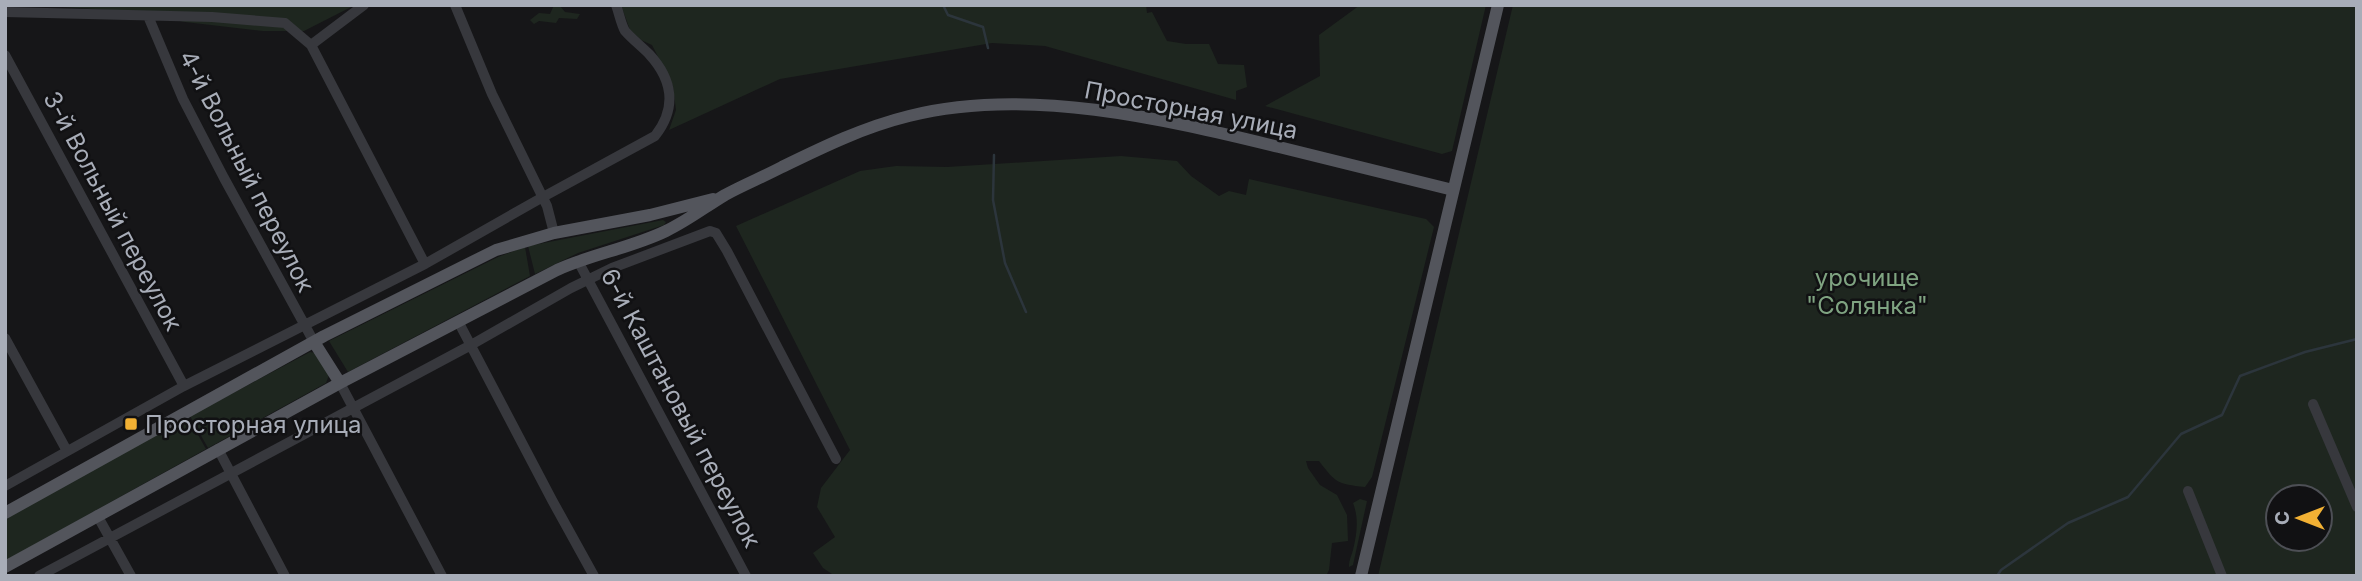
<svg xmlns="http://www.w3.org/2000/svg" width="2362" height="581" font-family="Inter,sans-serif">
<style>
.green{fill:#1e261f;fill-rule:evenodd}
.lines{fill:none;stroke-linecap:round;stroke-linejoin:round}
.stream{stroke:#2c353c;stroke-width:2.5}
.minor{stroke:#37383d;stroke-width:10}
.major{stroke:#53555c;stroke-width:12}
.poi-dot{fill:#f2b134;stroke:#111113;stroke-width:2.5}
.labels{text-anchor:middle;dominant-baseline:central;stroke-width:5;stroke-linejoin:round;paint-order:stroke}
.street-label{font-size:24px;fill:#a8adb8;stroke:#111113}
.park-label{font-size:24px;fill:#7fa381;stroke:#111113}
.poi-label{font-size:24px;fill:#a8adb8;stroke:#111113;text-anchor:start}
</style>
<rect width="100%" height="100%" fill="#161618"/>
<path class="green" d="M30,5H355L304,31H263L185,22L127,11Z
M554,5L560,6L565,12L580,14L577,19L559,18L556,23L539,21L534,24L530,20L539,13L550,14Z
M621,5H1146L1147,13L1152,12L1167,41L1186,44H1209L1218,64L1244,65L1247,87L1236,91V100L1045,46L992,43L780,79L669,130L676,110L673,86L652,45L641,40L630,30Z
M1360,5H1486L1452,151L1442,154L1265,106L1320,76L1319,35Z
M1513,5H2357V576H1378ZM2278,497H2320V539H2278Z
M1121,156L1177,161L1191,176L1219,196L1229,191L1246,195L1249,179L1426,219L1434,227L1372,477L1365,487C1337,484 1336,483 1319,461H1306L1308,468L1320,485L1337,495L1347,515L1348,541L1332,543L1329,570L1326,576H835L823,568L813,553L835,537L817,507L821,488L850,450L736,226L860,171L896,166L947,167Z
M663,220L666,222L664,225L578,253L535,274L528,246Z
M525,247L530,276L348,372L329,341L498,257Z
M310,352L315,353L329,375L326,383L208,448L190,416Z
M188,417L206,449L5,561V519Z
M1360,499L1367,501L1353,565L1349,567C1349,560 1351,557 1353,550C1357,534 1359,518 1353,503Z"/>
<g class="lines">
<path class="stream" d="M943,5L948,15L983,27L988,48
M994,155L993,200L1005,263L1026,312
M1997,576L2001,570L2068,523L2128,497L2181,434L2222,415L2240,376L2305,352L2357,339"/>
<path class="minor" d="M455,5L492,94L547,206L554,233
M5,12L212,17L285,23L311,45L425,264
M148,16L183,99L224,178L314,342
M311,45L364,5
M5,55L184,386
M578,261L746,576
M459,323L552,500L594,576
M5,338L67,451
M340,383L442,576
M2313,404L2357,507
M218,449L285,576
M5,486L184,386L425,264L543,197L655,136C677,108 673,80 649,54C641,46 632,39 625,31C621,24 619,13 616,5
M2188,491L2222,576
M97,515L131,576
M39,576L471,345L571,288L612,268L710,231L716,233L727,251L836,459"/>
<path class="major" d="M314,342L340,383
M5,513L324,336L496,250L554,233L650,215L713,199
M5,567L340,383L557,270C592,254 631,248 666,231C687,221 705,207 725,195C743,185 763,177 782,167C823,147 864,127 909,116C1026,86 1164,119 1279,147C1337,161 1395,176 1453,190
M1361,576L1498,5"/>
</g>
<rect class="poi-dot" x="124" y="417" width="14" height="14" rx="3.5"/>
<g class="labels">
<g class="street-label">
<text transform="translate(1191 110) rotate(11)">Просторная улица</text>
<text transform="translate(247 171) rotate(63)">4-й Вольный переулок</text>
<text transform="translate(113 211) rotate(62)">3-й Вольный переулок</text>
<text transform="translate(681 408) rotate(62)">6-й Каштановый переулок</text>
</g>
<g class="park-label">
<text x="1867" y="277">урочище<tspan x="1867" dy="28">"Солянка"</tspan></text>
</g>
<g class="poi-label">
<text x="145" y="424">Просторная улица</text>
</g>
</g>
<rect width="2362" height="581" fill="none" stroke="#a8adb8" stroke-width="14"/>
<g transform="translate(2299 518) rotate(270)"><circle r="33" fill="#111113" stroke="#4d4f55" stroke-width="2"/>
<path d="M0-5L12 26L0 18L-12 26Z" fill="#f2b134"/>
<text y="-10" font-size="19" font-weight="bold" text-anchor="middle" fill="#a8adb8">С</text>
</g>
</svg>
